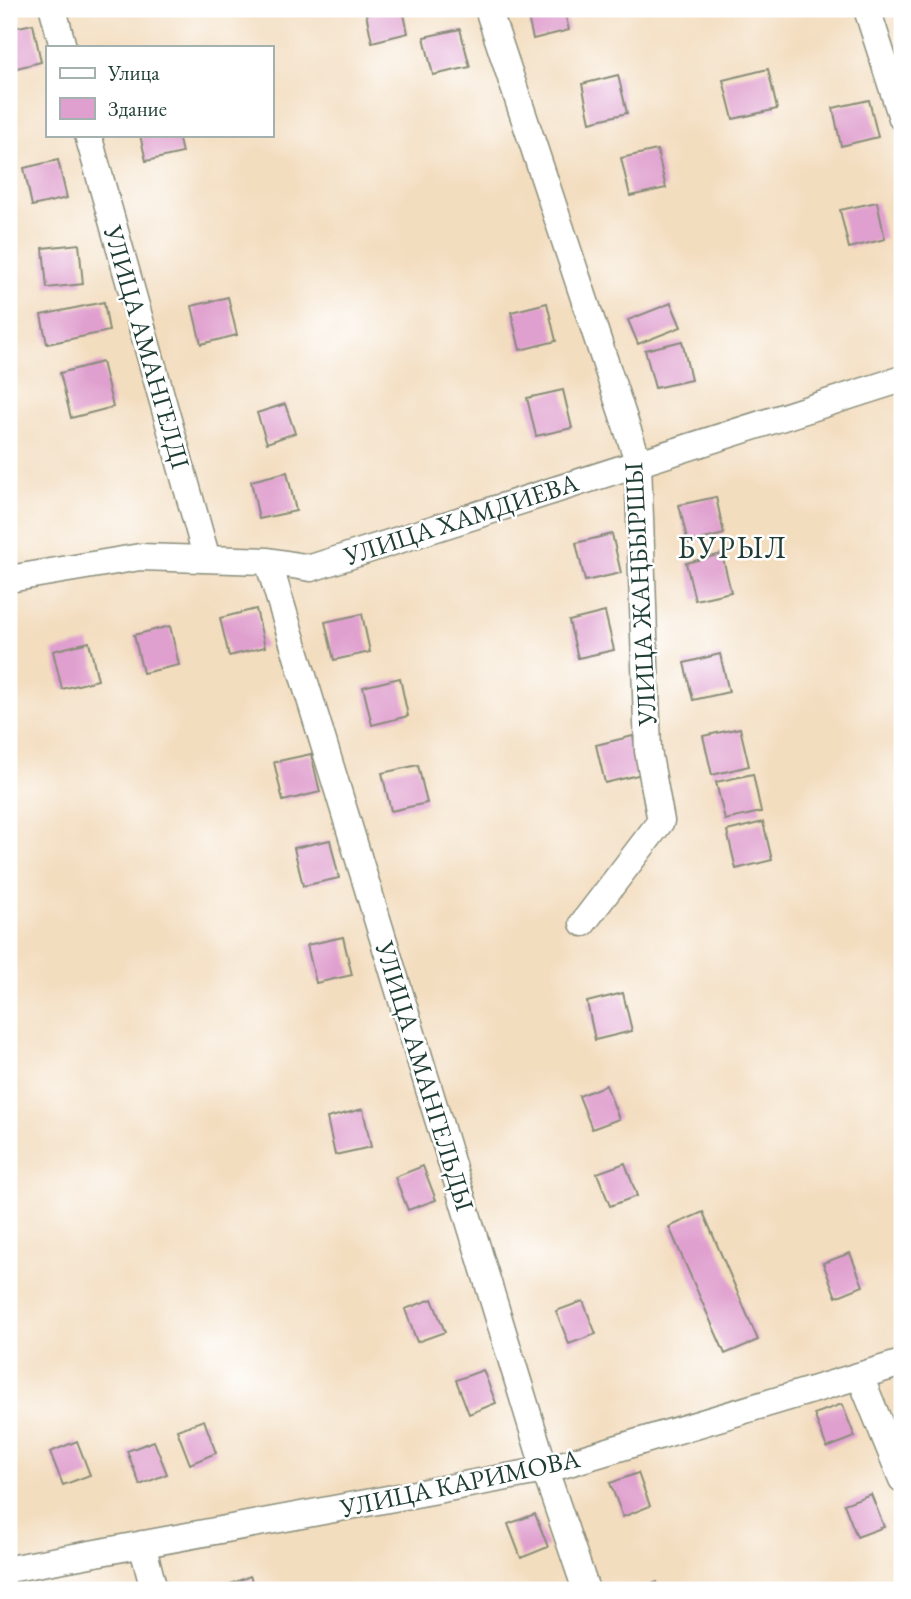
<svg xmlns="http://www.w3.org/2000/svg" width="911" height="1599" font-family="'EB Garamond',serif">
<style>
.building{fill:#e0a0cf}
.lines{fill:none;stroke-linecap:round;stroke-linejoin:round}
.minor-casing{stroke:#898d7a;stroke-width:29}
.minor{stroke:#fff;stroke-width:26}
.labels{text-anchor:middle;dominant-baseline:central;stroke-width:5;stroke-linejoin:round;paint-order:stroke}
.street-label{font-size:26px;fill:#1f3d34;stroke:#fff}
.quarter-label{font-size:30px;letter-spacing:2px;fill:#1f3d34;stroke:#fff}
</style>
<rect width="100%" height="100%" fill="#fff"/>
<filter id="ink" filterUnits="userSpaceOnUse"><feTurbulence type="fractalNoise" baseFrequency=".0143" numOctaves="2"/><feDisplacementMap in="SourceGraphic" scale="14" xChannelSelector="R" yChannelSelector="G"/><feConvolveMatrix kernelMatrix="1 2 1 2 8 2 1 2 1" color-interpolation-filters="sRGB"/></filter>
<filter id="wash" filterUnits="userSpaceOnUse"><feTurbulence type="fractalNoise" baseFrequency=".00686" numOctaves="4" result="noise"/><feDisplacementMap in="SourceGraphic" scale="28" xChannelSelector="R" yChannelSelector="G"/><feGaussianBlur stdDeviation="1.57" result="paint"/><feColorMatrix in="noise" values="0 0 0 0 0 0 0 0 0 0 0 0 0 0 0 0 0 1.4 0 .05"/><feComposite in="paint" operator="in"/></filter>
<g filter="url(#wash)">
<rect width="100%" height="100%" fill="#f3ddbf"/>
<g id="blocks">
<path class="building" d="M365,9H403L408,33L372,42Z
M526,9H564L569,30L533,39Z
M33,24L41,62L9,70V29Z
M460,29L470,67L433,75L424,37Z
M768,69L777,109L733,119L723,80Z
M618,75L627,113L590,122L582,84Z
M869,100L878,137L841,146L833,108Z
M140,135H178L182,153L146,161Z
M657,150L666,188L630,196L621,158Z
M58,160L67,198L32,206L24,168Z
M877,202L885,239L849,248L840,210Z
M79,244L83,284L47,288L43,248Z
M228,297L237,335L201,344L192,306Z
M104,302L109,331L47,344L41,315Z
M547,303L556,341L520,350L511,312Z
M671,303L681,327L638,344L628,320Z
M682,341L691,380L655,388L645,350Z
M102,362L113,407L71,418L60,373Z
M563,390L572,428L536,436L527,398Z
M285,404L295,433L267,443L257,413Z
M287,472L296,511L259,519L251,481Z
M716,497L724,534L688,543L679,505Z
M612,534L621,573L585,581L576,543Z
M722,554L731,592L695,600L686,563Z
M256,609L265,647L229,656L220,618Z
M605,612L614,650L578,658L569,621Z
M362,614L370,652L334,660L325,622Z
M170,626L179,665L143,673L134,635Z
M89,642L98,680L62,689L53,651Z
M720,654L729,692L693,700L684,663Z
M400,678L408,716L372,725L363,687Z
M740,728L749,766L712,775L703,736Z
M633,736L642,774L605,783L596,745Z
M311,754L320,792L283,801L274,762Z
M418,765L427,803L391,811L382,773Z
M753,774L761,812L725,820L716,782Z
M763,822L772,860L736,869L727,831Z
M330,840L339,878L303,886L294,848Z
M343,937L352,975L316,983L307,945Z
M623,993L632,1031L595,1040L587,1002Z
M606,1085L619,1119L592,1129L579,1096Z
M363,1109L371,1147L335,1155L327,1118Z
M625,1163L637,1196L610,1206L597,1173Z
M423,1166L436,1200L408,1210L395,1177Z
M703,1212L758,1340L725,1354L669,1227Z
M850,1253L863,1286L836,1297L823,1263Z
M432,1299L445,1332L417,1342L405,1309Z
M583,1301L596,1334L569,1344L556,1311Z
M483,1370L496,1403L469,1414L456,1380Z
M842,1404L855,1437L827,1448L814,1414Z
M204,1420L216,1453L190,1464L177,1430Z
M77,1441L90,1475L63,1485L50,1452Z
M154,1441L167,1474L140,1485L127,1451Z
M638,1473L650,1506L623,1517L610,1483Z
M871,1494L884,1527L857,1537L844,1504Z
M535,1514L548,1547L521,1558L508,1524Z
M250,1576L256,1590H224L223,1587Z
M657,1582L660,1590H637Z"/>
</g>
</g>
<g filter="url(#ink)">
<use href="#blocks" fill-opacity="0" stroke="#898d7a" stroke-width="2"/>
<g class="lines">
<defs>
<path id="minor" d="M53,9L63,47
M488,9L638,461L648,751L661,821L583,923
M867,9L902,118
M88,135L207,559
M268,561L545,1470L586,1590
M9,579L140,557L268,561L311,568L902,379
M860,1376L902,1479
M142,1544L154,1590
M9,1569L545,1470L902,1363"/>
</defs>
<use href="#minor" class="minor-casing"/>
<use href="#minor" class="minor"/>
</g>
</g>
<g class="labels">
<g class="street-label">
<text transform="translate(147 347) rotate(74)">УЛИЦА АМАНГЕЛДІ</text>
<text transform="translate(461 519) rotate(-18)">УЛИЦА ХАМДИЕВА</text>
<text transform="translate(640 594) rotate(-93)">УЛИЦА ЖАҢБЫРШЫ</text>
<text transform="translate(425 1076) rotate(73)">УЛИЦА АМАНГЕЛЬДЫ</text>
<text transform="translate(460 1483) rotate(-12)">УЛИЦА КАРИМОВА</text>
</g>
<g class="quarter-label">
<text x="733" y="547">БУРЫЛ</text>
</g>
</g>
<rect width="911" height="1599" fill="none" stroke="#fff" stroke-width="35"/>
<rect x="46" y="46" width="228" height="91" fill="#ffffff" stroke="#a5b1ae" stroke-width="2"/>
<rect x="60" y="68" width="35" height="10" fill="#ffffff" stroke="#a5b1ae" stroke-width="2"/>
<text x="108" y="80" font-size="21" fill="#1f3d34">Улица</text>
<rect x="60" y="98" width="35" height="21" fill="#e0a0cf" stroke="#a5b1ae" stroke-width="2"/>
<text x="108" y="116" font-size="21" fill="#1f3d34">Здание</text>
</svg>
